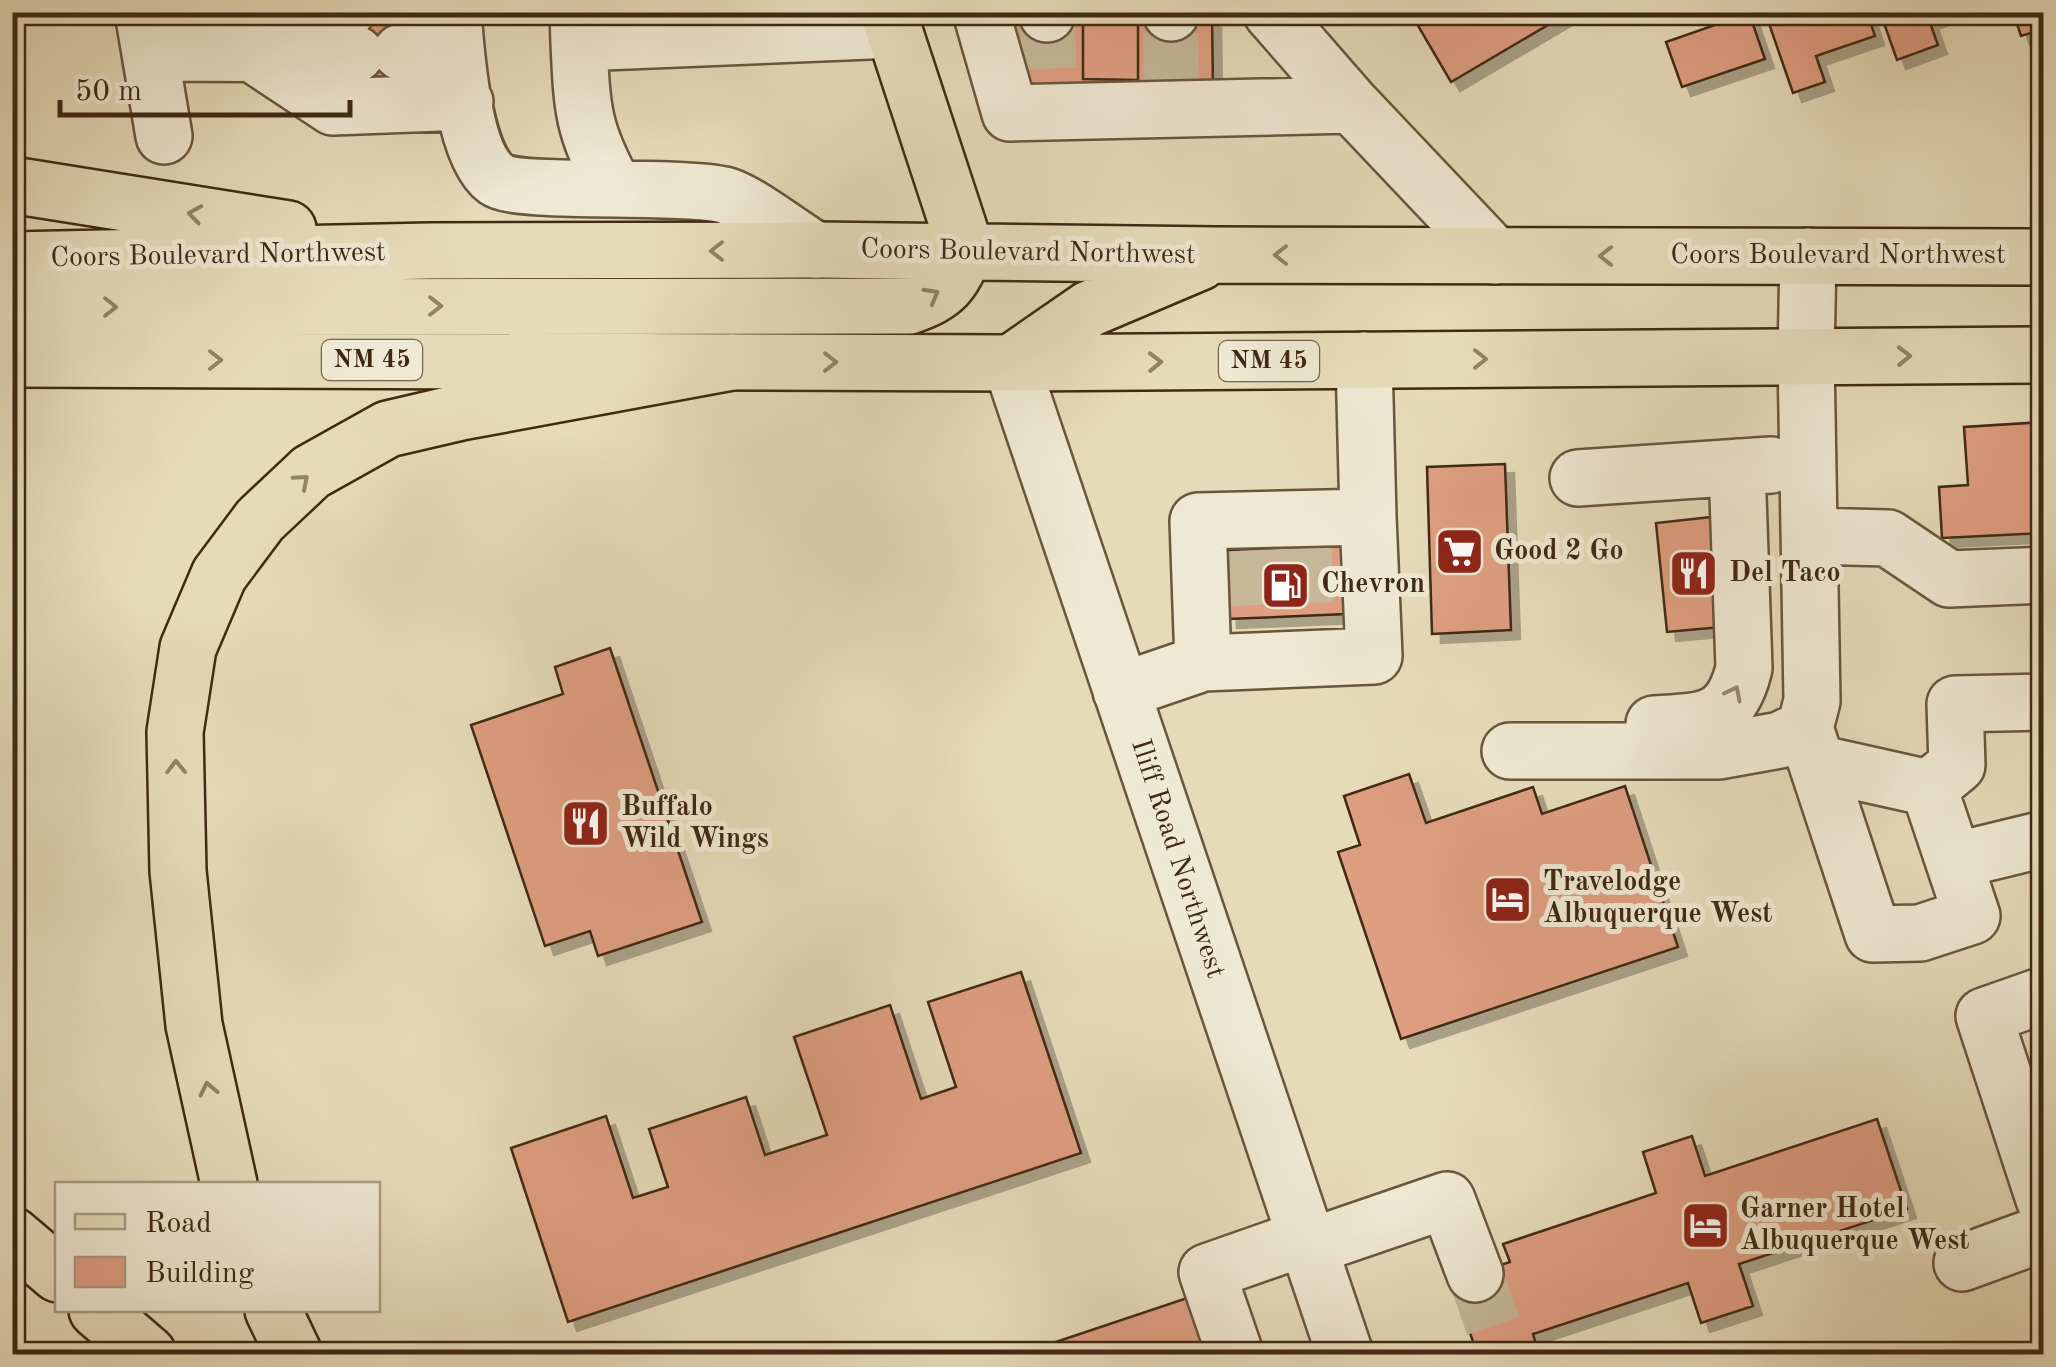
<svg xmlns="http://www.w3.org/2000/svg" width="2056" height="1367" viewBox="0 0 2056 1367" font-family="'Old Standard TT',serif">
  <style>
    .building { fill: #df9e81; stroke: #3f2913; stroke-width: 2.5; filter: url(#shadow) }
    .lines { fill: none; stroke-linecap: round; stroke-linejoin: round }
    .minor-tunnel { stroke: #c5b798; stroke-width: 55; stroke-dasharray: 55 28; stroke-linecap: butt }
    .minor-casing { stroke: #69563c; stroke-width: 60 }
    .major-casing { stroke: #3f2913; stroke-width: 60 }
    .highway-casing { stroke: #3f2913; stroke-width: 60 }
    .minor { stroke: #efe8d2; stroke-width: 55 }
    .major { stroke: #e6dbb9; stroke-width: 55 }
    .highway { stroke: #e6dbb9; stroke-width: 55 }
    .oneway { stroke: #928266 }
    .oneway2 { stroke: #978872 }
    .labels { text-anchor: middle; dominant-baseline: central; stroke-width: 10; stroke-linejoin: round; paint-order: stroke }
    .shield { fill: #efe8d2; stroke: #74624c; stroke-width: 2.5 }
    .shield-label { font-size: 25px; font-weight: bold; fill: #3f2913 }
    .street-label { font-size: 28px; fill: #3f2913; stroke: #efe8d2 }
    .poi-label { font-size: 28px; font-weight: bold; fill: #3f2913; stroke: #efe8d2; text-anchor: start }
  </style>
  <defs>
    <filter id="shadow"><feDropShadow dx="9" dy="9" stdDeviation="0" flood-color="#0004"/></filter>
  </defs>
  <rect width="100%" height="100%" fill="#e6dbb9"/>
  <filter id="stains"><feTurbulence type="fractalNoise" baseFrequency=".002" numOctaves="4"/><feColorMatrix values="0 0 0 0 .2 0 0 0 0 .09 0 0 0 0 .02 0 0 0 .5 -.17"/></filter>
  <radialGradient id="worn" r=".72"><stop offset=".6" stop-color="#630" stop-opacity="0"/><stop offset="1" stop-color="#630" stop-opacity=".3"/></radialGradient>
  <path class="building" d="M347,12h45l18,80 -47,-5z
    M1083,12h55v68l-55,-1z
    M1410,12h160l-119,70z
    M1765,12h102l8,24 -59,20 9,26 -32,11z
    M1880,12h71l-22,8 9,25 -41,15z
    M2013,12h31v17l-23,7z
    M1749,13l16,46 -83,28 -16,-45z
    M1008,14h204l1,75h-205z
    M2044,422v111l-102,5 -3,-51 29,-2 -4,-58z
    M1505,464l6,166 -79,4 -5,-167z
    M1721,516l11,110 -65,6 -11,-109z
    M1343,546l3,68 -118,5 -3,-68z
    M610,648l92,274 -104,34 -8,-25 -45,15 -74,-221 92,-31 -8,-27z
    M1409,774l17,49 107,-36 9,27 83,-28 53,161 -277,92 -63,-187 22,-7 -16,-49z
    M1021,972l60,181 -513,169 -57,-174 95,-32 27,82 35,-11 -19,-58 97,-32 19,58 62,-20 -33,-98 96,-32 31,94 35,-12 -28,-85z
    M1877,1119l30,90 -168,55 14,42 -52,17 -13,-40 -155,51 5,17 -9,3h-52l-24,-73 57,-19 -7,-18 153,-51 -13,-41 49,-16 13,40z
    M1193,1296l19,58h-181l-2,-3z"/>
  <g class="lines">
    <path class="minor-tunnel" d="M1047,14l3,74
      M1171,88v-75
      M1304,548l2,67
      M1256,550l3,67
      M1475,1274l28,80"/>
    <defs>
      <path id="minor" d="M143,12l21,124
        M453,12c3,40 10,143 43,167 22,16 183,5 228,16 22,5 69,42 91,55
        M578,12l1,31 315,-13
        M981,12l29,101 342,-8
        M1047,12v2
        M1271,12l81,93 143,151
        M1171,13v-1
        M579,43c3,64 3,86 35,144
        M272,48l74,-36
        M401,52l55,1
        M151,53l205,1
        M256,56l77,51 132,-5
        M1011,363l334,991
        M1578,478l193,-13
        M1811,536l77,2 61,41 95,-4
        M1203,663l171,-7 -6,-139
        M1121,691l82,-28 -5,-142 170,-4 -4,-157
        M1654,724c50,-3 77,-1 90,-56l-7,-201
        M1805,728l68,206 47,-1 52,-17 -43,-128 -112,-25
        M1510,751h209l61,-11 25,-12 7,-27 -6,-344 2,-101
        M1929,788l28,-23 -2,-61 89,-2
        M1954,861l90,-22
        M2044,995l-60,21 60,183
        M1307,1248l140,-48 28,74
        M1962,1263l82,-30
        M1233,1348l-26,-76 97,-34"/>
      <path id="major" d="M888,12l78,238
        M12,185l276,44
        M12,260l417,-9 386,-1 402,5 827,2
        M12,307l897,-1c37,-13 42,-22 57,-56
        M12,359l999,4 1033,-8
        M1011,363l78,-54 111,-47"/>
      <path id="highway" d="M229,1184l-35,-159 -16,-154 -3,-139 13,-84 31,-73 41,-55 51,-48 77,-43 73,-17 271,-50
        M12,1235l46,39
        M97,1310l51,44
        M273,1310l21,44"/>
    </defs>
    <use href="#minor" class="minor-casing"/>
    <use href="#major" class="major-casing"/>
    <use href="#highway" class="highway-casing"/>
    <use href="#minor" class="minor"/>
    <use href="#major" class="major"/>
    <use href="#highway" class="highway"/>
  </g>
  <defs><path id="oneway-chevron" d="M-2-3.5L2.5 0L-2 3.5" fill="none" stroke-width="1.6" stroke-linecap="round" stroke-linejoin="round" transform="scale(2.5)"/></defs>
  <g class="oneway">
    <use href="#oneway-chevron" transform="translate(195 214) rotate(-171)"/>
    <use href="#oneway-chevron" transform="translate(717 251) rotate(180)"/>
    <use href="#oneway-chevron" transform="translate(1281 255) rotate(-180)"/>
    <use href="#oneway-chevron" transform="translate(1606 256) rotate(-180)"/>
    <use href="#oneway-chevron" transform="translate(932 295) rotate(-29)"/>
    <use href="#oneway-chevron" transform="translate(435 306)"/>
    <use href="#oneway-chevron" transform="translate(110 307)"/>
    <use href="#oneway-chevron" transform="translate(1904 356) rotate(-1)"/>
    <use href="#oneway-chevron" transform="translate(1480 359)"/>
    <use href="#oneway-chevron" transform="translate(215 360)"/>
    <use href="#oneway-chevron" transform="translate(830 362)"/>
    <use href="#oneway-chevron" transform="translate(1155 362) rotate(-1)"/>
    <use href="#oneway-chevron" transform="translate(302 481) rotate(-41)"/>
    <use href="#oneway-chevron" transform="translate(176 767) rotate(-91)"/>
    <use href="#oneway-chevron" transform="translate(208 1089) rotate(-102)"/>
  </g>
  <use class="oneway2" href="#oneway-chevron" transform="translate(1734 693) rotate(-63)"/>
  <defs>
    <symbol id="supermarket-square" viewBox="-11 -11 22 22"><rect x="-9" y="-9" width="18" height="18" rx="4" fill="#8f2418" stroke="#efe8d2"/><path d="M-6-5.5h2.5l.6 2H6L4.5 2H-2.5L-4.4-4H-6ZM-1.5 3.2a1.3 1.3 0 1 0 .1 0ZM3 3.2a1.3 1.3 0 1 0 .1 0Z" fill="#fff"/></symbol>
    <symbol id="restaurant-square" viewBox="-11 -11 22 22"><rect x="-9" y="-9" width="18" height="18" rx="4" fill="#8f2418" stroke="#efe8d2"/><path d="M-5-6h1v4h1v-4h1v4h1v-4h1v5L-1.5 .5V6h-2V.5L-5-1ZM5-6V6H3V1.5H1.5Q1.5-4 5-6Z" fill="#fff"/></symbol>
    <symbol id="fuel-square" viewBox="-11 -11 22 22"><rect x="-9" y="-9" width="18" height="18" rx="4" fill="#8f2418" stroke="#efe8d2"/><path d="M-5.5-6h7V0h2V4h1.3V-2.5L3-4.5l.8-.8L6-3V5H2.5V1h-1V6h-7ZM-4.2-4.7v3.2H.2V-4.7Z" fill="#fff"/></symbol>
    <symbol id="hotel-square" viewBox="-11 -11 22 22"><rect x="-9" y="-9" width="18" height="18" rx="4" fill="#8f2418" stroke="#efe8d2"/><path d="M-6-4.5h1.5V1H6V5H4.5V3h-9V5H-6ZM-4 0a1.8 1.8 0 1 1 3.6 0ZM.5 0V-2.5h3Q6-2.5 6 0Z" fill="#fff"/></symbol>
  </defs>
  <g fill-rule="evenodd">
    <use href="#supermarket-square" x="1432" y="524" width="55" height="55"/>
    <use href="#restaurant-square" x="1666" y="546" width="55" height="55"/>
    <use href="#fuel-square" x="1258" y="558" width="55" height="55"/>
    <use href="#restaurant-square" x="558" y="796" width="55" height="55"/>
    <use href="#hotel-square" x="1480" y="872" width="55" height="55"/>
    <use href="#hotel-square" x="1678" y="1198" width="55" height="55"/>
  </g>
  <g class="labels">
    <g class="shield">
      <rect x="322" y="340" width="100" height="40" rx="8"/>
      <rect x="1219" y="341" width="100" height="40" rx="8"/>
    </g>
    <g class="shield-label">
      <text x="372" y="360">NM 45</text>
      <text x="1269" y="361">NM 45</text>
    </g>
    <g class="street-label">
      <text transform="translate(1028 253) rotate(1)">Coors Boulevard Northwest</text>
      <text transform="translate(218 256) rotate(-1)">Coors Boulevard Northwest</text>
      <text x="1838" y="256">Coors Boulevard Northwest</text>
      <text transform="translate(1177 859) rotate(72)">Iliff Road Northwest</text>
    </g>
    <g class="poi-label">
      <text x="1494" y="552">Good 2 Go</text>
      <text x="1729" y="574">Del Taco</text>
      <text x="1321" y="585">Chevron</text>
      <text x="621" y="808">Buffalo<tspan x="621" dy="32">Wild Wings</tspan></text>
      <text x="1543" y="883">Travelodge<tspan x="1543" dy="32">Albuquerque West</tspan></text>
      <text x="1740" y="1210">Garner Hotel<tspan x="1740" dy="32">Albuquerque West</tspan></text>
    </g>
  </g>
  <rect width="2056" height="1367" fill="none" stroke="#e6dbb9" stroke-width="50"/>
  <rect x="15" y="15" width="2026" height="1337" fill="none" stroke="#3f2913" stroke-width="5"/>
  <rect x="25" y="25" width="2006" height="1317" fill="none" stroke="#3f2913" stroke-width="2.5"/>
  <rect x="55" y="1182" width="325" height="130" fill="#efe8d2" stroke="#a99c86" stroke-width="2.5"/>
  <rect x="75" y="1214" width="50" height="15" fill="#e6dbb9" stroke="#a99c86" stroke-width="2.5"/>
  <text x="145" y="1232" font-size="30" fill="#3f2913">Road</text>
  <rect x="75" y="1257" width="50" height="30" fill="#df9e81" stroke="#a99c86" stroke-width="2.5"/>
  <text x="145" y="1282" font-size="30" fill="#3f2913">Building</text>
  <path d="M60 100v15h290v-15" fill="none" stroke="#3f2913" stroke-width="5"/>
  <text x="75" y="100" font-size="30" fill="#3f2913" stroke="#efe8d2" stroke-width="8" paint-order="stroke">50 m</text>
  <rect width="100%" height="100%" filter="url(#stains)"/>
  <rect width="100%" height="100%" fill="url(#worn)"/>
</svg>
